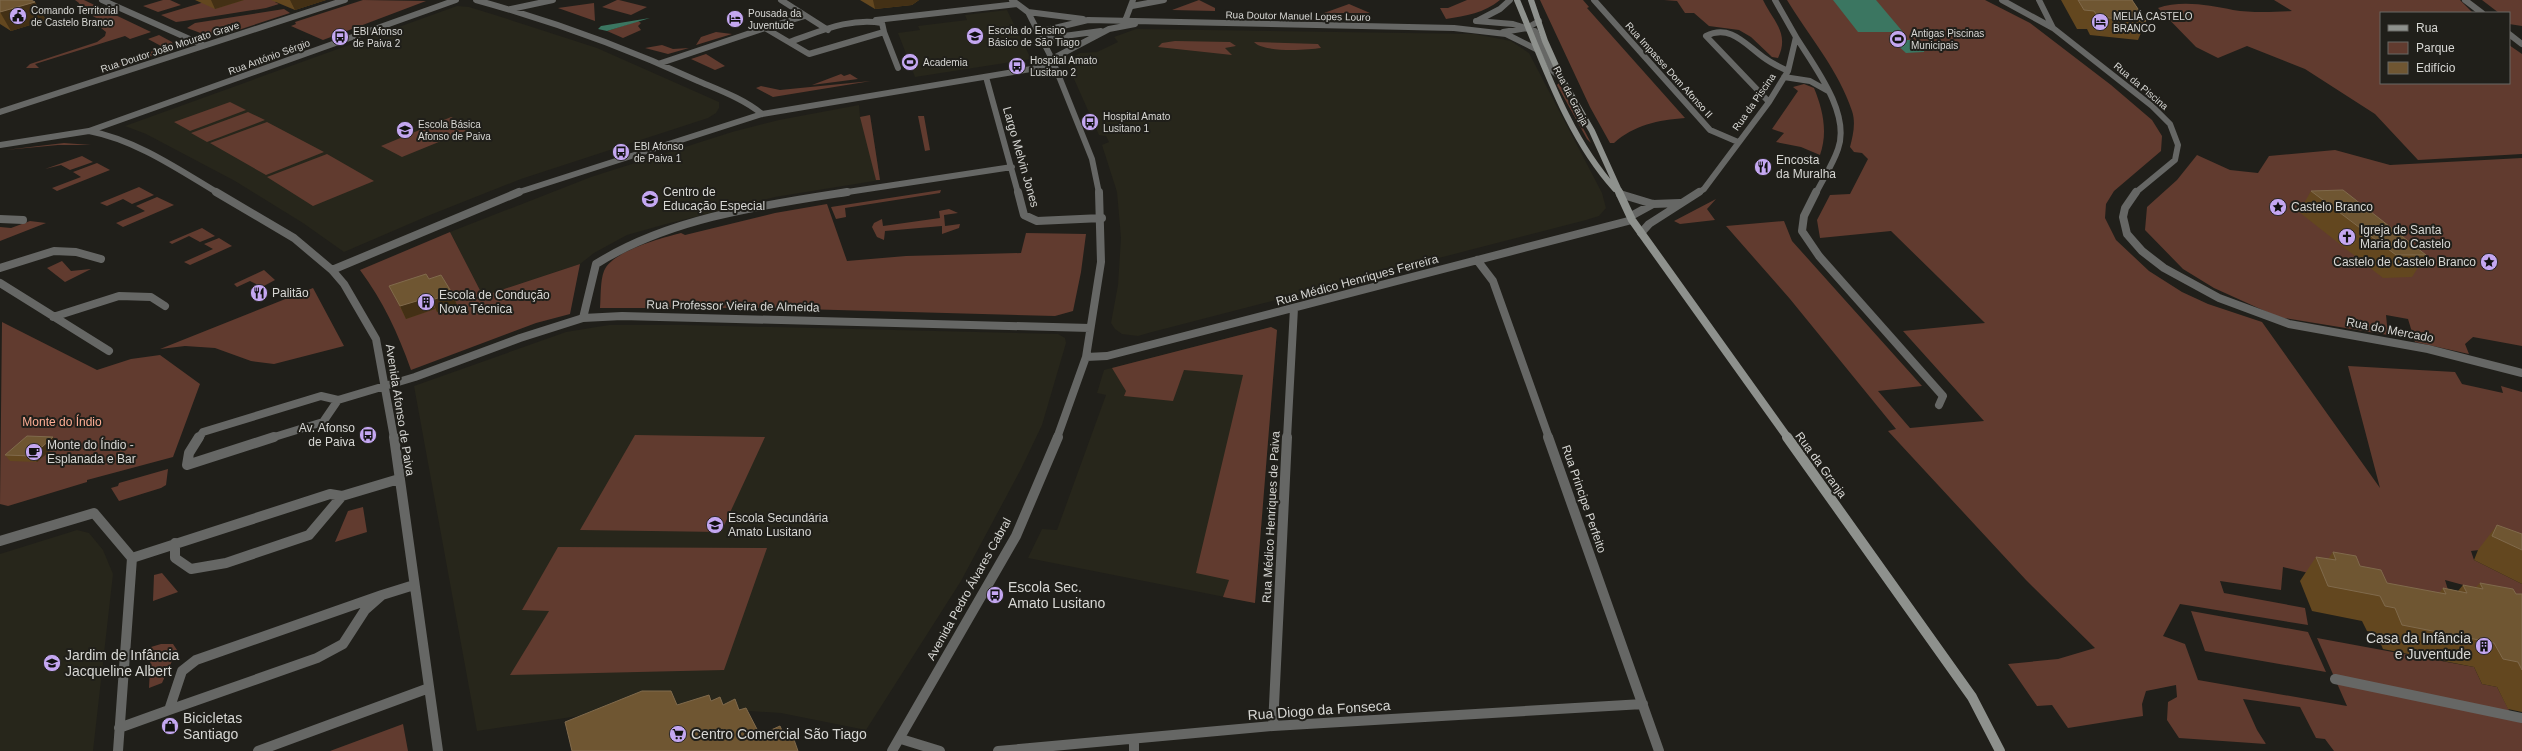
<svg xmlns="http://www.w3.org/2000/svg" width="2522" height="751" viewBox="0 0 2522 751" font-family="Arial,sans-serif">
  <style>
    .built { fill: #27261b }
    .green { fill: #613b2f }
    .water { fill: #3b7661 }
    .lines { fill: none; stroke-linecap: round; stroke-linejoin: round }
    .street-far2 { stroke: #666765; stroke-width: 6 }
    .street-far1 { stroke: #666765; stroke-width: 8 }
    .street { stroke: #666765; stroke-width: 10 }
    .secondary-far2 { stroke: #8e918d; stroke-width: 6 }
    .secondary-far1 { stroke: #8e918d; stroke-width: 8 }
    .secondary { stroke: #8e918d; stroke-width: 10 }
    .wall { fill: #63471f }
    .shaded-wall { fill: #433015 }
    .building { fill: #6f5632; stroke: #806a4c }
    .labels { text-anchor: middle; dominant-baseline: central; stroke-width: 4; stroke-linejoin: round; paint-order: stroke }
    .far-poi-label { font-size: 10px; fill: #d7d7d4; stroke: #201f1a; text-anchor: start }
    .far-street-label { font-size: 10px; fill: #d7d7d4; stroke: #201f1a }
    .street-label { font-size: 12px; fill: #d7d7d4; stroke: #201f1a }
    .poi-label { font-size: 12px; fill: #d7d7d4; stroke: #201f1a; text-anchor: start }
    .park-label { font-size: 12px; fill: #fdad94; stroke: #201f1a }
    .near-poi-label { font-size: 14px; fill: #d7d7d4; stroke: #201f1a; text-anchor: start }
    .near-street-label { font-size: 14px; fill: #d7d7d4; stroke: #201f1a }
  </style>
  <rect width="100%" height="100%" fill="#201f1a"/>
  <path class="built" d="M457,6l12,1 26,8 102,33 122,54v6l-3,5 -8,5 -187,61 -91,36 -86,37 -41,-29 -68,-42 -89,-47 -21,-8z
    M1007,10l24,49 -116,18 -17,-44 22,-3 -2,-4 49,-6 -2,-5z
    M1136,29l338,5 37,7 18,12 73,140 4,15 -7,8 -13,4 -434,112 -14,4 -16,-2 -7,-5 -4,-6 7,-38 3,-47 -4,-46 -15,-47 7,-3 -3,-6 -7,-1 -33,-74 14,-8 17,-1 21,-10 -4,-5z
    M859,105l1,12 10,-2 10,65 -105,17 -109,27 -39,11 -33,18 -14,11 -97,32 -33,-64 141,-55 141,-45 47,-12z
    M609,325h76l373,9 7,4 1,5 -24,82 -21,44 -60,112 -95,149 -85,-17 -111,-7 -51,4 -142,21 -63,-345 152,-54z
    M1271,327l6,3 -22,273 -227,-45 14,-29 15,1 49,-135 -9,-2 7,-23z
    M77,530l12,3 14,17 10,24 -20,177h-93v-197z"/>
  <path class="green" d="M75,0h9l67,32 -21,7 -5,-3 -90,28 4,4h-13l4,-4 67,-22 8,-6 1,-4 -5,-4 7,-4 -27,-14 -2,-7z
    M163,0h7l11,5 -23,7 -15,-6z
    M238,0h42l-5,2 4,2 -13,4 -82,13 -8,1 -15,-7 40,-12z
    M363,0l63,1 -103,39 -32,-14 5,-2 -1,-2z
    M617,0h2l28,7 -16,8 -29,-8z
    M1199,0l16,8v3l-43,-1z
    M1467,0h33c-16,13 -34,16 -54,19l-6,-11h8z
    M1540,0h43l6,7 -2,1 98,110c-27,2 -51,7 -71,25h-4l-20,-36z
    M1664,0h99c10,21 27,33 15,58l-6,-1 -21,-20 -12,-7 -30,-4 -15,-13h-9l-8,-12z
    M1787,0h198l45,23 81,62 41,35 10,16 -1,15 -47,40 -8,13 -1,14 11,22 33,31 33,21 26,12 54,18 118,166 -32,-122 107,6 7,12 41,9 -2,-7 21,6v173l-43,-15 -8,1 3,9 48,24v17l-77,-21 8,26 -170,-39 -2,23 -61,-9 4,12 81,15 3,17 -128,-21 -17,32 22,8 13,36 149,26 -30,-68 157,29 8,17 15,3 14,27 11,5v32h-188l-9,-12 -9,-1 -16,-31 -57,-8 14,31 9,14 -87,-6 -12,-18 1,-18 9,-5 -1,-12 -30,6 -4,13 1,12 -75,12 -16,-23 -15,1 -29,-42 50,-5 37,-11 -69,-68 -138,-149 8,-2 -106,-130 -64,-73 58,-5 8,20 130,145 -44,5 32,37 74,-7 -81,-90 82,-8 -94,-92 -71,7 -3,-18 13,-25 20,-1 18,-35 -6,-6 -8,-1 -4,-5c3,-12 6,-24 2,-36 -13,-40 -43,-75 -65,-111z
    M2274,0h186l13,13h-92v70h128v-38l13,9v100l-104,6 -43,-46 -70,-45 -58,-23 -29,12 -22,-11 -38,-39c22,-8 52,-3 75,2 18,3 41,2 59,1z
    M2482,0h40v26l-13,-2v-11h-10z
    M594,3l1,18 -37,-13z
    M1349,4l21,9h-46z
    M284,9l6,4 -61,20 -23,2 -19,-7 8,-5z
    M638,21l3,2 -3,3 3,4 -18,8 -16,-7z
    M716,32l16,2 -36,11 5,-8z
    M159,35l13,7 1,3 -4,5 -63,22 -5,-3 58,-20 2,-3 -13,-7z
    M1175,41l55,1 6,4 -11,2 7,7 -74,-8 4,-4z
    M1254,42l64,2 3,4c-14,2 -57,5 -67,-6z
    M662,45l11,4 16,-1 -21,6 -23,-6z
    M706,54l19,12 -10,4 -24,-11z
    M841,74l3,2 6,-2 8,5 -46,6z
    M871,81l-98,16 -17,-9 5,-2 19,4z
    M1559,83l32,60 -4,-4 -30,-54z
    M1804,84l10,4c9,22 14,44 6,67l-19,-8 -25,-5 8,-9 -12,-4 26,-38 -5,-4z
    M230,102l16,8 -56,21 -16,-9z
    M248,112l17,8 -58,22 -16,-9z
    M870,115l10,65h-4l-16,-63z
    M918,116h6l6,34 -5,1z
    M451,117l22,11 -71,29 -21,-11z
    M267,122l57,30 -58,23 -56,-32z
    M64,143l27,2h-33l-53,5z
    M2335,150l55,15 132,-7v188l-49,-9 -8,7 4,10 -54,-12 -7,-23 -22,-4 2,20 -110,-18 -64,-29 -31,-19 -38,-39 2,-23 30,-27 20,-25 33,15 28,3 11,-17z
    M327,154l47,27 -61,25 -46,-29z
    M82,156l11,6 -23,8 -9,-5 -16,4z
    M97,163l13,7 -53,21 -5,-3 29,-11 -8,-5z
    M139,187l15,8 -22,9 -9,-5 -16,7 -7,-3z
    M941,190l-1,3 -95,15 1,9 -10,2 -5,-12z
    M157,197l17,8 -51,22 -7,-4 29,-12 -9,-5z
    M1716,199l-9,10 8,11 -35,4 -6,-3z
    M827,204l20,57 59,-5 115,-3 5,-20 60,1 -5,38 -8,39 -18,5 -290,-8h-165c1,-11 0,-27 4,-37 8,-20 58,-33 77,-38l4,2 90,-22z
    M949,209l9,4 -14,2 1,11 15,-2 -1,4 -17,6v-8l-57,5 -1,9 -7,-3 -5,-10 2,-4 8,-4 1,7 57,-8 -1,-7z
    M30,221l16,2 -46,18v-14l11,1z
    M202,228l13,8 -15,6 -11,-6 -17,8 -3,-2z
    M450,232l33,64 97,-32 -10,50 -34,9 -125,47c-13,-37 -28,-69 -51,-100z
    M219,238l13,8 -42,19 -6,-3 29,-13 -9,-5z
    M62,261l9,10 20,-2 -26,13 -18,-14z
    M264,270l11,10 -13,7 -12,-6 -13,6 -3,-3z
    M313,288l31,58 -70,18 -23,-3 -36,-13 -30,-2 -25,3z
    M2,322l95,48 34,-11 29,-4 40,29 -27,73 -86,23v2l-79,24 -8,-2z
    M1271,327l6,3 -22,273 -32,-6 6,-17 -33,-7 47,-198 -59,-5 -11,31 -49,-5 2,-5 -14,-23z
    M635,435l130,2 -44,95 -141,-2z
    M168,469l-2,16 -5,3 -42,13 -8,-13 7,-2 1,-3z
    M363,507l4,25 -32,10 13,-31z
    M558,547l209,1 -43,122 -214,5 39,-64 -27,-1z
    M162,573l16,19 -25,9 1,-26z
    M2191,611l117,21 18,40 -121,-21z
    M161,644h12l4,6 -15,33 -13,5 2,-41z
    M403,724l5,27h-78z"/>
  <path class="water" d="M1833,0h43l27,32h-45z
    M650,18l-43,13 -9,-2 3,-3z
    M1899,40h14l12,7 -1,5 -18,1 -10,-9z"/>
  <g class="lines">
    <path class="street-far2" d="M102,0l101,45
      M476,0c76,21 150,48 222,81 21,9 46,18 64,33
      M781,0l47,30
      M1012,0l16,12 24,47 40,100 7,34
      M1594,0l116,130 28,12
      M2002,0l51,28 99,78 18,18 8,21 -3,15 -40,33
      M2039,0l14,28
      M2465,0l17,13
      M1132,6l32,-6
      M511,9l42,-9
      M1028,12l55,7
      M876,20l141,-16
      M1125,21l8,-21
      M1476,21l37,3 22,7 17,39 10,9
      M1477,21l23,-12 10,-9
      M765,28l40,-12
      M884,32l14,36
      M1038,32l50,-12 366,8 52,6 30,15
      M1503,32l24,-4 12,-7
      M2509,34l13,10
      M1796,37c18,29 55,76 42,112 -5,15 -15,30 -22,44
      M1042,39l59,-8
      M1052,59l57,-30 26,-5
      M661,63l104,-35 44,26 75,-22 -2,-9c-32,-6 -63,9 -93,19
      M986,77l32,116
      M1784,77l26,4 18,10
      M1769,102l-63,-66c24,-12 39,8 57,21 8,6 16,10 25,14
      M0,112l345,-112
      M89,131c47,9 89,38 129,62
      M0,145l89,-14 367,-131
      M516,193l246,-79 293,-49
      M841,193l171,-26
      M1698,193l6,-4 65,-87 19,-31 8,-34 -21,-37"/>
    <path class="street-far1" d="M216,192l78,46 38,32 12,14 32,55 18,99
      M1018,192l6,23 13,6 65,-3
      M1816,192l-12,24 -2,15 17,25 124,140 -4,9
      M2136,192l-11,16 -2,9 4,17 15,17 22,17 55,30 70,26 139,25 94,24
      M1620,194l33,10 27,-1
      M1631,216l22,-12
      M0,219l23,1
      M1641,233l8,-9 50,-32
      M1477,260l16,21 56,157
      M0,268l54,-17 22,1 25,7
      M332,270l187,-78
      M0,283l109,68
      M53,317l66,-21 32,1 14,9
      M583,318l13,-54c73,-46 167,-59 251,-72
      M1086,357l21,-1 525,-136
      M338,400l77,-23 105,-39 63,-20 39,-2 468,12
      M199,438l4,-6 118,-36 17,4
      M271,438l52,-16 15,-22
      M1057,438l29,-81 15,-95 -2,-70
      M1287,438l7,-130"/>
    <path class="street" d="M199,437l-10,16 -2,12 87,-28
      M394,437l44,314
      M1548,437l111,314
      M0,541l94,-28 38,45 -14,193
      M175,543v15l16,11 35,-6 83,-28 33,-39
      M132,558l198,-64 12,2 57,-17
      M2335,679l187,39
      M169,710l148,-52 26,-14 22,-34 17,-15 32,-10
      M1273,726l14,-289
      M119,728l50,-18 13,-39 14,-11 186,-65
      M901,739l39,12
      M1134,740v11
      M258,751l171,-63
      M892,751l124,-215 42,-99
      M998,751l275,-25 370,-22"/>
    <path class="secondary-far2" d="M1517,0c27,64 51,137 98,189
      M1531,0l14,41 17,38 30,52 28,62"/>
    <path class="secondary-far1" d="M1619,192l13,28 156,218"/>
    <path class="secondary" d="M1787,437l185,260 28,54"/>
  </g>
  <path class="wall" d="M0,0l35,2 11,18 -35,11 -11,-7z
    M195,0h49l-29,9z
    M271,0h55l-31,10z
    M860,0h59l-7,5 -37,4z
    M2061,0h71l14,21 -8,19 -48,-5 -3,-6h-10z
    M2311,191l115,64 -14,22 -29,1 -84,-66z
    M429,279l23,14 5,12 -20,7 -2,-3 -29,10 -17,-33z
    M58,444l-21,18 -27,-1 -5,-6z
    M2497,525l25,9v50l-48,-24 4,-10z
    M2333,552l27,14 27,17 52,10 4,-5 15,3 5,-6 13,2 4,-4 36,11h6v118l-14,-3 -11,-22 -15,-3 -8,-17 -91,-18 -7,-16 -9,-2 -5,-10 -50,-10 -12,-30 16,-24 12,2z"/>
  <path class="shaded-wall" d="M211,0h33l-29,9z
    M290,0h36l-31,10z
    M873,0h46l-7,5 -37,4z
    M35,2l11,18 -35,11 -11,-19z
    M452,293l5,12 -20,7 -5,-12z
    M430,297l5,12 -29,10 -6,-13z
    M53,437l5,7 -21,18 -5,-6z"/>
  <path class="building" d="M0,0h31l4,2 -35,10z
    M2078,0h54l14,21 -48,-4 -4,-6 -10,-1z
    M2343,190l83,65h-30l-85,-64z
    M426,274l3,5 12,-4 11,18 -20,7 -2,-3 -30,9 -11,-20z
    M27,436l26,1 -21,19 -27,-1z
    M2497,525l25,9v16l-30,-14z
    M2333,552l23,4 4,10 21,4 6,13 59,11 -3,-6 24,5 -4,-8 20,4 -3,-6 33,6 3,5h6v76l-4,-8 -15,-3 -9,-16 -92,-18 -7,-17 -10,-2 -5,-10 -52,-10 -12,-29 20,3z
    M642,691h29l6,14 32,-10 2,6 9,-4 3,8 12,-6 4,11 7,-2 14,27 20,-9 4,9 7,-4 7,20h-226l-7,-29z"/>
  <defs>
    <symbol id="civic-disc" viewBox="-11 -11 22 22"><circle r="9.5" fill="#c4a7f1" stroke="#201f1a"/><path d="M-.6-6.5H3V-4.5H.6V-3L4-1V1h2V6H-6V1h2V-1L-.6-3ZM-1.2 2.5V6h2.4V2.5Z" fill="#111"/></symbol>
    <symbol id="hotel-disc" viewBox="-11 -11 22 22"><circle r="9.5" fill="#c4a7f1" stroke="#201f1a"/><path d="M-6-4.5h1.5V1H6V5H4.5V3h-9V5H-6ZM-4 0a1.8 1.8 0 1 1 3.6 0ZM.5 0V-2.5h3Q6-2.5 6 0Z" fill="#111"/></symbol>
    <symbol id="school-disc" viewBox="-11 -11 22 22"><circle r="9.5" fill="#c4a7f1" stroke="#201f1a"/><path d="M0-5L7-2L0 1L-7-2ZM-4 1L0 2.5L4 1V4Q0 6-4 4Z" fill="#111"/></symbol>
    <symbol id="bus-disc" viewBox="-11 -11 22 22"><circle r="9.5" fill="#c4a7f1" stroke="#201f1a"/><path d="M-5-6H5V4H4V6H2V4H-2V6H-4V4H-5ZM-3.5-4V0h7V-4ZM-3.5 1.2v1.5H-2V1.2ZM2 1.2v1.5H3.5V1.2Z" fill="#111"/></symbol>
    <symbol id="stadium-disc" viewBox="-11 -11 22 22"><circle r="9.5" fill="#c4a7f1" stroke="#201f1a"/><path d="M0-5a6.5 5 0 1 0 0 10a6.5 5 0 1 0 0-10ZM-3.5-1.8h7v3.6h-7Z" fill="#111"/></symbol>
    <symbol id="restaurant-disc" viewBox="-11 -11 22 22"><circle r="9.5" fill="#c4a7f1" stroke="#201f1a"/><path d="M-5-6h1v4h1v-4h1v4h1v-4h1v5L-1.5 .5V6h-2V.5L-5-1ZM5-6V6H3V1.5H1.5Q1.5-4 5-6Z" fill="#111"/></symbol>
    <symbol id="sight-disc" viewBox="-11 -11 22 22"><circle r="9.5" fill="#c4a7f1" stroke="#201f1a"/><path d="M0-6L1.8-2.2L6-1.7L2.9 1.2L3.7 5.4L0 3.3L-3.7 5.4L-2.9 1.2L-6-1.7L-1.8-2.2Z" fill="#111"/></symbol>
    <symbol id="church-disc" viewBox="-11 -11 22 22"><circle r="9.5" fill="#c4a7f1" stroke="#201f1a"/><path d="M-1.2-6h2.4v3.5h3.3v2.4h-3.3V6h-2.4V-.1h-3.3v-2.4h3.3Z" fill="#111"/></symbol>
    <symbol id="building-disc" viewBox="-11 -11 22 22"><circle r="9.5" fill="#c4a7f1" stroke="#201f1a"/><path d="M-4-6H4V6H1V3H-1V6H-4ZM-2.5-4.3h1.7v1.8h-1.7ZM.8-4.3h1.7v1.8H.8ZM-2.5-1h1.7V.8h-1.7ZM.8-1h1.7V.8H.8Z" fill="#111"/></symbol>
    <symbol id="cafe-disc" viewBox="-11 -11 22 22"><circle r="9.5" fill="#c4a7f1" stroke="#201f1a"/><path d="M-5.5-4.5H6V0H3Q3 3.5 0 3.5H-2.5Q-5.5 3.5-5.5 0ZM3-3.2v2h1.7v-2ZM-6 4.5H4V6H-6Z" fill="#111"/></symbol>
    <symbol id="shop-disc" viewBox="-11 -11 22 22"><circle r="9.5" fill="#c4a7f1" stroke="#201f1a"/><path d="M-5-2.5h2.3a2.7 3.5 0 0 1 5.4 0H5L5.5 6h-11ZM-1.5-2.5h3a1.5 2.3 0 0 0-3 0Z" fill="#111"/></symbol>
    <symbol id="supermarket-disc" viewBox="-11 -11 22 22"><circle r="9.5" fill="#c4a7f1" stroke="#201f1a"/><path d="M-6-5.5h2.5l.6 2H6L4.5 2H-2.5L-4.4-4H-6ZM-1.5 3.2a1.3 1.3 0 1 0 .1 0ZM3 3.2a1.3 1.3 0 1 0 .1 0Z" fill="#111"/></symbol>
  </defs>
  <g fill-rule="evenodd">
    <use href="#civic-disc" x="8" y="6" width="20" height="20"/>
    <use href="#hotel-disc" x="725" y="9" width="20" height="20"/>
    <use href="#hotel-disc" x="2090" y="12" width="20" height="20"/>
    <use href="#school-disc" x="965" y="26" width="20" height="20"/>
    <use href="#bus-disc" x="330" y="27" width="20" height="20"/>
    <use href="#stadium-disc" x="1888" y="29" width="20" height="20"/>
    <use href="#stadium-disc" x="900" y="52" width="20" height="20"/>
    <use href="#bus-disc" x="1007" y="56" width="20" height="20"/>
    <use href="#bus-disc" x="1080" y="112" width="20" height="20"/>
    <use href="#school-disc" x="395" y="120" width="20" height="20"/>
    <use href="#bus-disc" x="611" y="142" width="20" height="20"/>
    <use href="#restaurant-disc" x="1753" y="157" width="20" height="20"/>
    <use href="#school-disc" x="640" y="189" width="20" height="20"/>
    <use href="#sight-disc" x="2268" y="197" width="20" height="20"/>
    <use href="#church-disc" x="2337" y="227" width="20" height="20"/>
    <use href="#sight-disc" x="2479" y="252" width="20" height="20"/>
    <use href="#restaurant-disc" x="249" y="283" width="20" height="20"/>
    <use href="#building-disc" x="416" y="292" width="20" height="20"/>
    <use href="#bus-disc" x="358" y="425" width="20" height="20"/>
    <use href="#cafe-disc" x="24" y="442" width="20" height="20"/>
    <use href="#school-disc" x="705" y="515" width="20" height="20"/>
    <use href="#bus-disc" x="985" y="585" width="20" height="20"/>
    <use href="#building-disc" x="2474" y="636" width="20" height="20"/>
    <use href="#school-disc" x="42" y="653" width="20" height="20"/>
    <use href="#shop-disc" x="160" y="716" width="20" height="20"/>
    <use href="#supermarket-disc" x="668" y="724" width="20" height="20"/>
  </g>
  <g class="labels">
    <g class="far-poi-label">
      <text x="31" y="10">Comando Territorial<tspan x="31" dy="12">de Castelo Branco</tspan></text>
      <text x="748" y="13">Pousada da<tspan x="748" dy="12">Juventude</tspan></text>
      <text x="2113" y="16">MELIÁ CASTELO<tspan x="2113" dy="12">BRANCO</tspan></text>
      <text x="988" y="30">Escola do Ensino<tspan x="988" dy="12">Básico de São Tiago</tspan></text>
      <text x="353" y="31">EBI Afonso<tspan x="353" dy="12">de Paiva 2</tspan></text>
      <text x="1911" y="33">Antigas Piscinas<tspan x="1911" dy="12">Municipais</tspan></text>
      <text x="1030" y="60">Hospital Amato<tspan x="1030" dy="12">Lusitano 2</tspan></text>
      <text x="923" y="62">Academia</text>
      <text x="1103" y="116">Hospital Amato<tspan x="1103" dy="12">Lusitano 1</tspan></text>
      <text x="418" y="124">Escola Básica<tspan x="418" dy="12">Afonso de Paiva</tspan></text>
      <text x="634" y="146">EBI Afonso<tspan x="634" dy="12">de Paiva 1</tspan></text>
    </g>
    <g class="far-street-label">
      <text transform="translate(1298 16) rotate(1)">Rua Doutor Manuel Lopes Louro</text>
      <text transform="translate(170 47) rotate(-18)">Rua Doutor João Mourato Grave</text>
      <text transform="translate(269 57) rotate(-20)">Rua António Sérgio</text>
      <text transform="translate(1669 70) rotate(48)">Rua Impasse Dom Afonso II</text>
      <text transform="translate(2141 86) rotate(40)">Rua da Piscina</text>
      <text transform="translate(1571 96) rotate(63)">Rua da Granja</text>
      <text transform="translate(1754 102) rotate(-55)">Rua da Piscina</text>
    </g>
    <g class="street-label">
      <text transform="translate(1021 157) rotate(74)">Largo Melvin Jones</text>
      <text transform="translate(1357 280) rotate(-15)">Rua Médico Henriques Ferreira</text>
      <text transform="translate(733 306) rotate(1)">Rua Professor Vieira de Almeida</text>
      <text transform="translate(2390 330) rotate(11)">Rua do Mercado</text>
      <text transform="translate(400 410) rotate(81)">Avenida Afonso de Paiva</text>
      <text transform="translate(1821 465) rotate(54)">Rua da Granja</text>
      <text transform="translate(1584 499) rotate(71)">Rua Principe Perfeito</text>
      <text transform="translate(1271 517) rotate(-87)">Rua Médico Henriques de Paiva</text>
      <text transform="translate(969 589) rotate(-61)">Avenida Pedro Álvares Cabral</text>
    </g>
    <g class="poi-label">
      <text x="1776" y="160">Encosta<tspan x="1776" dy="14">da Muralha</tspan></text>
      <text x="663" y="192">Centro de<tspan x="663" dy="14">Educação Especial</tspan></text>
      <text x="2291" y="207">Castelo Branco</text>
      <text x="2360" y="230">Igreja de Santa<tspan x="2360" dy="14">Maria do Castelo</tspan></text>
      <text x="2476" y="262" text-anchor="end">Castelo de Castelo Branco</text>
      <text x="272" y="293">Palitão</text>
      <text x="439" y="295">Escola de Condução<tspan x="439" dy="14">Nova Técnica</tspan></text>
      <text x="355" y="428" text-anchor="end">Av. Afonso<tspan x="355" dy="14">de Paiva</tspan></text>
      <text x="47" y="445">Monte do Índio -<tspan x="47" dy="14">Esplanada e Bar</tspan></text>
      <text x="728" y="518">Escola Secundária<tspan x="728" dy="14">Amato Lusitano</tspan></text>
    </g>
    <g class="park-label">
      <text x="62" y="422">Monte do Índio</text>
    </g>
    <g class="near-poi-label">
      <text x="1008" y="587">Escola Sec.<tspan x="1008" dy="16">Amato Lusitano</tspan></text>
      <text x="2471" y="638" text-anchor="end">Casa da Infância<tspan x="2471" dy="16">e Juventude</tspan></text>
      <text x="65" y="655">Jardim de Infância<tspan x="65" dy="16">Jacqueline Albert</tspan></text>
      <text x="183" y="718">Bicicletas<tspan x="183" dy="16">Santiago</tspan></text>
      <text x="691" y="734">Centro Comercial São Tiago</text>
    </g>
    <g class="near-street-label">
      <text transform="translate(1319 710) rotate(-4)">Rua Diogo da Fonseca</text>
    </g>
  </g>
  <rect x="2380" y="12" width="130" height="72" fill="#201f1a" stroke="#696964"/>
  <rect x="2388" y="25" width="20" height="6" fill="#8e918d" stroke="#696964"/>
  <text x="2416" y="32" font-size="12" fill="#d7d7d4">Rua</text>
  <rect x="2388" y="42" width="20" height="12" fill="#613b2f" stroke="#696964"/>
  <text x="2416" y="52" font-size="12" fill="#d7d7d4">Parque</text>
  <rect x="2388" y="62" width="20" height="12" fill="#6f5632" stroke="#696964"/>
  <text x="2416" y="72" font-size="12" fill="#d7d7d4">Edifício</text>
</svg>
